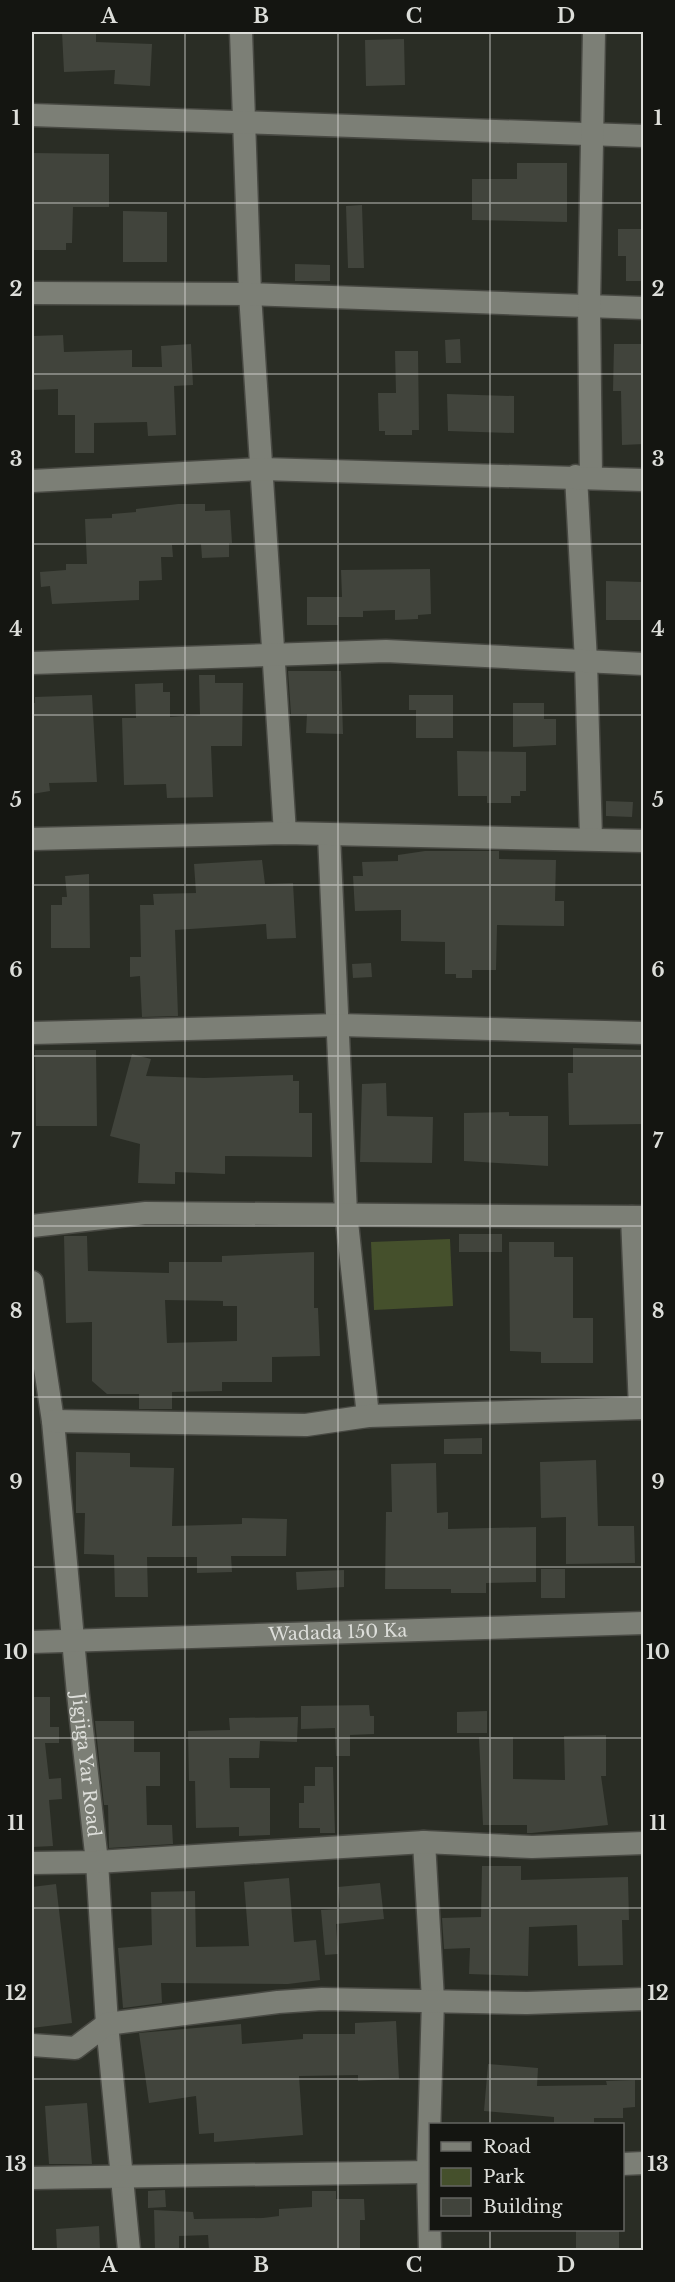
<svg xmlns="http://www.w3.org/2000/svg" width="675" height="2282" viewBox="0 0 675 2282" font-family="'Libre Baskerville',serif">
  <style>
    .green { fill: #45502c }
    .building { fill: #41443c; fill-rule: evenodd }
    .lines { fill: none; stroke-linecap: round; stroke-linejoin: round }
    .minor-casing { stroke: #484943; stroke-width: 25 }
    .minor { stroke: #7c7f76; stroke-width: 22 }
    .grid { fill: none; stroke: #dddeda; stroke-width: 1.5; stroke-opacity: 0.55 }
    .labels { text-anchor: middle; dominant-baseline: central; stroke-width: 5; stroke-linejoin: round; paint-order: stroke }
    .street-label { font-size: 18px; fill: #dddeda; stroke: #141511 }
    .neatline { fill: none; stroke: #dddeda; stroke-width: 2 }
    .grid-label { font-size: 20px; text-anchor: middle; font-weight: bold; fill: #dddeda }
  </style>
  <rect width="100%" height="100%" fill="#2a2d25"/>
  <path class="green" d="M450,1239l3,67 -79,4 -3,-68z"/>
  <path class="building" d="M62,32h34v10l56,2 -2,42 -36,-2 1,-14 -51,2z
    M404,39l1,46 -39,1 -1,-46z
    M32,153l77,1v53h-36l-1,36h-6v7h-34z
    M517,163h50v59l-95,-2v-41h45z
    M362,205l2,63h-16l-2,-62z
    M123,211l44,1v50h-44z
    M618,229h26v52h-18v-25h-8z
    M295,264l35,1v16h-35z
    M63,335l1,17 68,-2v17h30l-1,-21 30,-2 2,41 -19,1 2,49 -28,1 -1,-14 -53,1v30h-19v-38h-17v-26l-26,1v-54z
    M460,339l1,24h-15l-1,-23z
    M614,344h30v100l-22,1 -1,-54h-8z
    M395,351h23l1,79h-7v5h-27v-4h-6l-1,-38h18z
    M447,394l67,2v37l-66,-2z
    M178,504h27v7l25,-1 2,33h-3v14l-27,1 -1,-14 -29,1 1,12h-12l1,23 -23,1v19l-87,4 -2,-18 -9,1 -1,-15 26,-2v-6h21l-2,-45 27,-1v-4l24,-2v-3z
    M430,569l1,45 -13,1v4l-23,1v-10l-32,1v6h-25v8h-31v-28h35l-1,-27z
    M606,581l37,1 -1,38h-36z
    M288,671h53l2,63 -37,-1 1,-19h-16z
    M199,675h16v8h28l-1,63h-31l2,51 -46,1 -1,-14 -42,1 -2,-67h14l-1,-34 28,-1v9h7v25l30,-2z
    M92,695l5,87 -48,1 1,8 -18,3v-91h3v-6z
    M409,695h44v43h-37v-28h-7z
    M513,703h31v16h12v26l-43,2z
    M457,751l69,1v39h-6v5h-9v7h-24v-7h-29z
    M606,801l27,1 -1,15 -26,-1z
    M425,851h74v8l57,1 -1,41h9v25l-67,-1 -1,45h-24v8h-16v-4h-11v-32l-44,-1v-31l-46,1 -2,-35h10l-1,-14 36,-1v-6z
    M262,860l3,24 28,-1 3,55 -29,1 -1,-15 -91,6 3,86 -36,1 -2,-41 -10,1v-20h11l-1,-52h14l-1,-11 43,-1 -2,-29z
    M89,874l1,74h-39v-43h11v-8h5l-2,-21z
    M371,963l1,14 -19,1 -1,-14z
    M573,1048l71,2v74l-75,1 -1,-52h5z
    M35,1050h61l1,76h-61z
    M132,1054l19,5 -5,17 58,2 89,-3v6h6v32h13v44l-87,-1v18l-50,-2v12l-37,-1 2,-39 -30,-8z
    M386,1083l1,33 46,1 -1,46 -72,-1 2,-78z
    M509,1112v4h39v50l-84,-5v-48z
    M459,1234h43v18h-43z
    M64,1236h23l1,35 81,2v-11h53v-6l92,-4v56h4l2,48 -48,1v25h-50v9l-50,1v17h-33v-15h-32l-15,-13v-59l-26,1zM165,1300l58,1v5h14v35l-70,2z
    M509,1242h45v15h19v61h20v45h-52v-11l-31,-1z
    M482,1438v16h-38v-15z
    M76,1452l54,1v14l44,1 -2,58 70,-2v-6l45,1 -1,37h-55l1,16 -35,1v-16h-50l1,40h-33l-1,-42 -30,-1 1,-41h-9z
    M596,1460l2,66h36l1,37 -69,1v-47l-25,1 -1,-56z
    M436,1463l1,50 11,-1v17l88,-2v55l-50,1v10h-35v-4h-66l1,-77h6l-1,-48z
    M541,1569h24v29h-24z
    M344,1570v17l-47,3 -1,-18z
    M32,1697h18v30h9v16h-14l4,36 12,-1 1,21 -13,1 4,46 -21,1z
    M369,1705l1,11h4v18l-24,1v21h-14l-1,-28 -34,1v-23z
    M487,1711v22h-30v-21z
    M298,1717l-1,25 -37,-1 -1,17h-30l1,30h40v47l-31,1v-9l-43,1 -1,-47h-6l-1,-50 42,-1 -1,-12z
    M95,1721h39v31h26v34h-14l1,39h25l1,19 -64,4 -1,-43h-4z
    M606,1735v41h-5l7,49 -76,8h-5v-8h-44l-4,-88h34v42l52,1 -1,-44z
    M315,1767h18l2,66h-15v-5h-21v-25h5v-17h11z
    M482,1866h39v14l107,-3 1,43h-7l1,45 -45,1 -1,-41 -48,2 -1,49 -59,-2 1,-26 -26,1 -2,-31 39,-1z
    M289,1878l5,64 22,-2 4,40 -32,4 -127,-1 1,20 -39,5 -5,-60 34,-3 -1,-53 44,-1 1,56 53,-1 -5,-64z
    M380,1883l4,36 -48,5 2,30 -13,1 -4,-45 19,-1 -2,-22z
    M56,1884l16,139 -40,5v-141z
    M396,2021l3,58 -41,2v-6l-59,1 4,59 -89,7v-9l-15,1 -3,-38 -47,7 -10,-70 102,-9 1,20 61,-5v-5h52v-11z
    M488,2064l50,4 -1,18 70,-1 -1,-4 29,-1v27l-12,1v10h-29v6h-40v-7l-70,-6z
    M87,2103l5,61h-43l-4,-58z
    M165,2190l1,17 -18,1v-17z
    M312,2191h24v8h28l1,21h-5v30h-151l-1,-15 -29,1v14h-24l-1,-40 39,2 1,7 69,-1 16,-2v-7l33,-2z
    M99,2226l1,24h-43l-1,-21z
    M576,2229h43v21h-43z"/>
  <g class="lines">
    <defs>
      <g id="minor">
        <path d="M241,32l9,262 35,539"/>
        <path d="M32,115l612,21"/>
        <path d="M32,293l218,1 394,14"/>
        <path d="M576,476l10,185 5,177"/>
        <path d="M591,477l-2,-171 5,-274"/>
        <path d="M32,481l230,-12 382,11"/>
        <path d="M32,663l354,-12 258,13"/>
        <path d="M329,835l17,378 22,203"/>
        <path d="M32,839l253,-6 359,8"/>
        <path d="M32,1033l307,-8 305,8"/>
        <path d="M632,1217l8,191"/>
        <path d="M32,1226l114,-13 498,4"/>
        <path id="s1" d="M32,1282l21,139 25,273 19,168 10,162 22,226"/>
        <path d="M53,1421l253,4 62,-9 276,-8"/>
        <path id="s2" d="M32,1642l612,-19"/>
        <path d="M424,1842l9,158 -5,172 2,78"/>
        <path d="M32,1863l65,-1 327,-20 108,5 112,-4"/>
        <path d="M32,2045l43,3 32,-24 171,-22 44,-3 205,4 117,-4"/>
        <path d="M622,2164l22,-1"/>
        <path d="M32,2178l398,-6"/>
      </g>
    </defs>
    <use href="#minor" class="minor-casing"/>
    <use href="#minor" class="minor"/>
  </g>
  <path class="grid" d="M185,32v2218M338,32v2218M490,32v2092M32,203h612M32,374h612M32,544h612M32,715h612M32,885h612M32,1056h612M32,1226h612M32,1397h612M32,1567h612M32,1738h612M32,1908h612M32,2079h612M490,2230v20"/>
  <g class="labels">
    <g class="street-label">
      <text stroke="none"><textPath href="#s2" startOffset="306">Wadada 150 Ka</textPath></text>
      <text stroke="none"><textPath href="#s1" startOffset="486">Jigjiga Yar Road</textPath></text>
    </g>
  </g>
  <rect width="675" height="2282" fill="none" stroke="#141511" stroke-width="66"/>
  <rect x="429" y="2123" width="195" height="108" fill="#141511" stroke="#646561" stroke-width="1.5"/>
  <rect x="441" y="2142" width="30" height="9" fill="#7c7f76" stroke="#646561" stroke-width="1.5"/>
  <text x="483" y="2153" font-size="18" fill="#dddeda">Road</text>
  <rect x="441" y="2168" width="30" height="18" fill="#45502c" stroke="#646561" stroke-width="1.5"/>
  <text x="483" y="2183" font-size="18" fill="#dddeda">Park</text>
  <rect x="441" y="2198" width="30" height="18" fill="#41443c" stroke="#646561" stroke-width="1.5"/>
  <text x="483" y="2213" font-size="18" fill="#dddeda">Building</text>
  <rect x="33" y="33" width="609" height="2216" class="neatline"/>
  <g class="grid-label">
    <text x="109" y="23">A</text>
    <text x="261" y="23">B</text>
    <text x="414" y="23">C</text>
    <text x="566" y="23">D</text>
    <text x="16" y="125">1</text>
    <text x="658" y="125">1</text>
    <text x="16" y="296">2</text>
    <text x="658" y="296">2</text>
    <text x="16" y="466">3</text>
    <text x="658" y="466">3</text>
    <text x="16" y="636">4</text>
    <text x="658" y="636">4</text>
    <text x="16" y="807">5</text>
    <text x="658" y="807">5</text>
    <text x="16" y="977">6</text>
    <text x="658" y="977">6</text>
    <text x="16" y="1148">7</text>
    <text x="658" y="1148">7</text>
    <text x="16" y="1318">8</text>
    <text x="658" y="1318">8</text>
    <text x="16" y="1489">9</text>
    <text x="658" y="1489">9</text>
    <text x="16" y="1659">10</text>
    <text x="658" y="1659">10</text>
    <text x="16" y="1830">11</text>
    <text x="658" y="1830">11</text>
    <text x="16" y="2000">12</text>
    <text x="658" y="2000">12</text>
    <text x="16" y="2171">13</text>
    <text x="658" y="2171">13</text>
    <text x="109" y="2272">A</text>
    <text x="261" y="2272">B</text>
    <text x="414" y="2272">C</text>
    <text x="566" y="2272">D</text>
  </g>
</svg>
